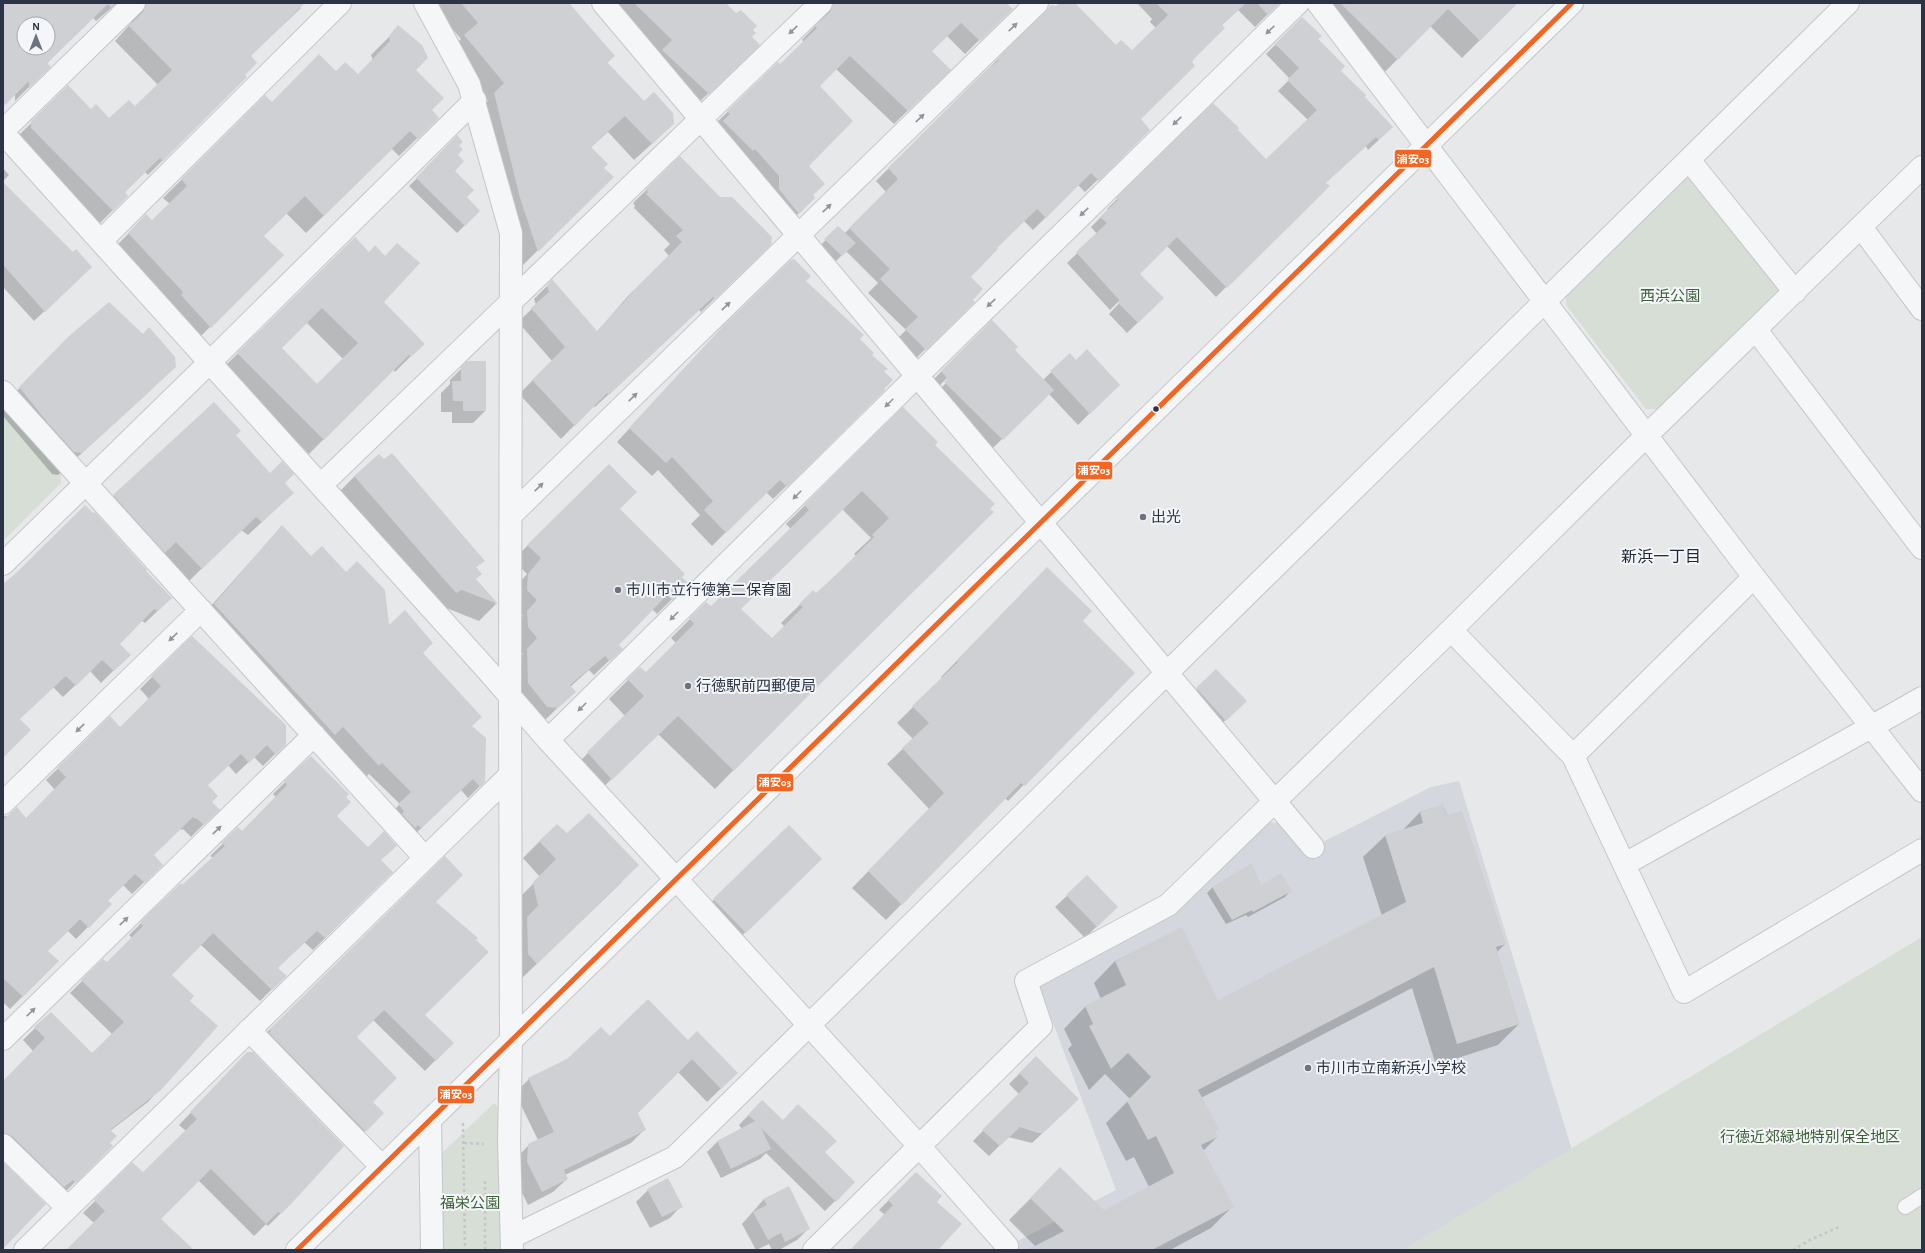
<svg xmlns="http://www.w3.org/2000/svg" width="1925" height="1253" viewBox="0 0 1925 1253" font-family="'Alegreya Sans','Noto Sans JP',sans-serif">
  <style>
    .built { fill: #d4d7dd }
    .green { fill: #d6ded6 }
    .shadow { fill: #0003; fill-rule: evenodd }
    .building { fill: #ced0d3; fill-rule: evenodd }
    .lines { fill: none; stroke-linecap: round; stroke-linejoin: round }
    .service-casing { stroke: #c4c6c8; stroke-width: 16 }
    .minor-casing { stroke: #c4c6c8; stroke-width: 24 }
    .tertiary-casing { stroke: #c4c6c8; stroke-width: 24 }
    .path { stroke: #c5c6ca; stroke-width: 2.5; stroke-dasharray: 3 3; stroke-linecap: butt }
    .service { stroke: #f5f6f7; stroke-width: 14 }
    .minor { stroke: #f5f6f7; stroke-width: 22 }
    .tertiary { stroke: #f5f6f7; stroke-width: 22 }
    .bus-1-casing { stroke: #f4f6f9; stroke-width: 8 }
    .bus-1 { stroke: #f26522; stroke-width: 5 }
    .oneway { fill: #90959e }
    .bus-dot { fill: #2b3445; stroke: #f4f6f9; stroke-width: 1.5 }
    .poi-dot { fill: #6c737f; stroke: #f4f6f9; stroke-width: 1.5 }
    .labels { text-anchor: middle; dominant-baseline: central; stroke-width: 4; stroke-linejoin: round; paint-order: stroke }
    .park-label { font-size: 15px; fill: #3f6138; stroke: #f4f6f9 }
    .poi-label { font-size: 15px; fill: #2b3445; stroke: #f4f6f9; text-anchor: start }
    .neighbourhood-label { font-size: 16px; fill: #1d2536; stroke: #f4f6f9 }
    .line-badge { stroke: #f4f6f9; stroke-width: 1.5 }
    .badge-label { font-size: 11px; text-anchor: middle; font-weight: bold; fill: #fff }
  </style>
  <rect width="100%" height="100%" fill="#e6e8ea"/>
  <path class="built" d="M1459,781l113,369 -169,100h-403l116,-60 -77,-204 135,-71 94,-93 10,1 35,24 118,-60z"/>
  <path class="green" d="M1683,178h10l85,106v11l-117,114h-15l-80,-104v-12z
    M3,408l58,66v9l-58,58z
    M1922,937v313h-519z
    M494,1103l7,7 1,140h-60l-3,-94z"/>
  <path class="shadow" d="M3,3h293l5,5 -51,48 -6,19 2,2 -98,98 -3,-3 -21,21 3,3 -29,29 -81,-88 51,-50 23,24 18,9 26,-13 23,-22 -43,-44 17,-19v-7l-10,-10h-7l-19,16 -3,-3 -47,46 3,3 -34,34v-7l-12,12zM24,24h24v24h-24z
    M430,3h138l46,53 -7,7 49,77 -22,20 -26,-28 -18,16 13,20 9,9 -91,90 -43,-156 10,-10 -40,-49 13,-13z
    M605,3h120l26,27 -7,29 -51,49z
    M842,3h163l6,6 -46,45 -18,-18 -16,15 18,19 -55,54 -58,-55 -17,17 -12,80 5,30 -12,16 -15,14 -71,-101 64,-62 2,2 24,-23 -2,-2 31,-33z
    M1061,3h13l42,43 16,6 24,-24 -6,-6 2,-3 -15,-16h142l-24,24 -17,-17 -17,16 -82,93 -3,24 -51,49 -7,-7 -45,45 -9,-9 -28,27 -26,29 2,23 2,2 -62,60 -19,-19 13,-13 -38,-37 10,-10 -32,-32 -10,10 -16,-15 18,-19 7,6 41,-41 -10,-11 175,-175 6,1z
    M1316,3h201l-55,55 -32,-32 -50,51z
    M1302,18l38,53 23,26 19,40 -14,13 -2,-4 -41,37 3,3 -112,111 -49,-51 -28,28 24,24 -36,35 -18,-19 15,-16 -1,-1 -13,13 -43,-47 30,-29 -6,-7 17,-17 -1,-1 106,-104 53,55 42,-40 -30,-29 12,-12 -24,-25z
    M399,27l31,83 8,8 -39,38 -7,-7 -86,84 -20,-20 -23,23 19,19 -90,90 -81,-94 35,-35 6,6 18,-18 -7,-6 102,-101 7,6 64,-30 22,2 15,-15 -2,-5z
    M458,146l-4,25 11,26 14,14 -22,22 -48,-47 22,-21z
    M680,157l76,101 -55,54 -2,-2 -104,97 -2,-1 -32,33 -42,-45 33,-33 -34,-39 18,-17 -2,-6 18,-18 45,51 30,-35 42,-41 -5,-6 6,-6 -36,-36 1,-2 -2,-3z
    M3,168l6,7 -6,6z
    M3,183l78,94 -47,44 -31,-34z
    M355,238l27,64 41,42 -28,28 -2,-3 -84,85 -86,-86zM306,322l37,37 -26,26 -36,-37z
    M804,281l55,58 24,33 1,18 -111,109 -7,-7 -54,54 -21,-22 9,-9 -42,-45 -6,6 -35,-34 93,-101z
    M992,321l21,29 30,30 27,-26 37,42 -29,29 -30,-32 -63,63 -57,-55 21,-21 -2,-2 -17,17 -6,-6z
    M149,329l13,13 -10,47 -94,86 -6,-1 -49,-58v-11l66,-67 74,-3z
    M468,362h17v49l-12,12h-21v-11h-11v-19l9,-9v-4z
    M903,409l31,36 -134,257 -85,87 -57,-55 -66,64 -23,-26 56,-56 -16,-17 31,-31 6,6 30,-31 -5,-5 35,-35 5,5 80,-79 -5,-5zM842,509l29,29 -17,16 2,2 -40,38 -3,-2 -32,31 4,4 -13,12 -32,-30z
    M235,435l35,39 13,9 -4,23 -31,29 -7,-5 -53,52 -88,-73 14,-13z
    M609,465l10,44 68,75 -30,30 -5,-5 -35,36 4,4 -27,26 -5,-5 -19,17 4,5 -31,30 -28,-20 -2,-37 10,-11 -9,-11 -2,-16 11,-11 -10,-11v-15l14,-16 -14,-14z
    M355,476l128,85 -8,7v12l21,24 -17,17 -35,-14 -107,-113z
    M282,526l29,32 77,70 34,25 49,74 13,55 -16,16 -7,-8 -52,50 -22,-23 13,-13 -31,-30 -3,3 -164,-161z
    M145,571l26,27 -26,25 -4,-3 -23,24 11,11 -28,28 -11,-12 -27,26 -10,-10 -34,32 -16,37v-170z
    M1031,585l50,36 53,52 -126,128 -3,-3 -119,122 -34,-32 77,-79 -42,-45 26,-25 -16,-16 45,-45 -1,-1z
    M192,637l93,107 -22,22 -9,-9 -18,17 -8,-9 -21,20 4,17 7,8 -27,27 -8,-8 -1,1 -2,-1 -27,26 9,10 -30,29 -9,-9 -16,16 4,3 -35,35 -8,-8 -21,20 11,10 -48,48 -7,-7v-186l23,3 29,-29 -9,-10 64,-62 10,10 29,-29 -9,-10z
    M1216,671l18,41 -20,19 -29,-30z
    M311,757l25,59 56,56 -79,78 -9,-8 -27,26 8,8 -25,25 -59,-56 -30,30 17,26 -28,88 -12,13 -38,29 -2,12 4,3 -49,48 -60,-43v-71h3l27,-29 -10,-11 12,-12 57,26 20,-20 -42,-41 33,-33 4,3 25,-25 -3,-3 52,-51 1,2 31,-28 -3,-2 28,-27 4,4 34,-36 -3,-3z
    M1443,805l62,139 -8,8 22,72 -21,21 -62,20 -24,-77 -211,110 17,30 -4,4 3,5 -14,14 29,56 -21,21 -41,22h-140l6,-3 -27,-27 51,-51 44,42 45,-24 -15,-30 -8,4 -20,-38 24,-24 -25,-25 -16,16 -21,-41 4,-4 -8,-16 21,-22 16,-8 -7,-16 21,-22 67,-33 35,74 165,-86 -19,-59 22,-21 17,-5 18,-19z
    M789,827l15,49 -76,73 -32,-32z
    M540,841l82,41 -102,98 -9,-46 11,-11 -5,-23 23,-23 -17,-19z
    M1087,877l29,30 -31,31 -30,-31z
    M1260,886l30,5 -5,6 -37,20 -2,-2 -20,9 -19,-31 6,-6z
    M435,902l-12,113 29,28 -27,28 -52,-51 -17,17 15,65 12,11 -29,29 -92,-105 72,-69z
    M610,1037l78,4 49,32 -30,29 -29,-30 -41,41 8,16 -14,14 -66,32 2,4 -14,13 -25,13 -14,-29 1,-17 14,-14 9,-5 -23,-47 14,-14z
    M1036,1057l31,53 -35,33 -24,-6 -19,19 -16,-15 46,-47 -10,-10z
    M235,1066l56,137 -23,23 -2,-2 -12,12 -56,-56 -38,39 32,31h-125l27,-27 -11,-10 49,-49 11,9 43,-42 -7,-6z
    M762,1101l21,20 41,31 30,30 -29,29 -59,-58 -6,6 -39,19 -14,-26 10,-10 25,-13 -3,-4z
    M916,1173l19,29 2,48h-86l34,-35 -6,-5z
    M648,1190l33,16 -11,12 -20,10 -14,-26z
    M764,1199l44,30 -11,11 -18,10h-7l-3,-6 -13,6 -14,-26z"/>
  <path class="building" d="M3,3h113l-5,5 -3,-4 -61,59 4,4 -22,21v-7l-26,26zM24,24h24v24h-24z
    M146,3h159l-54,53 6,7 -12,12 2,2 -84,84 -3,-3 -35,34 3,4 -15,15 -82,-83v-7l37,-36 23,24 5,-5 13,14 20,-18 6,6 37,-36 -43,-44 14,-14z
    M461,3h108l46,53 -8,6 37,39 10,-9 19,21 1,11 -22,20 -27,-28 -34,31 17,17 -4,4 10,9 -76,75 -18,-54 -26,-105 10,-10 -40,-48 14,-12z
    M634,3h92l10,10 5,-3 16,16 -4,4 3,3 -4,4 8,8 -51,49 -47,-44 10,-10z
    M833,3h173l7,6 -33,32 -19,-18 -29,28 19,19 -43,41 -58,-55 -30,30 33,35 -44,45 16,18 -12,11 2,3 -16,16 -20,-25v-13l-24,-27 -2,2 -30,-30 7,-7 -3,-3 51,-49 2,2 37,-36 -2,-2 15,-14z
    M1060,3h15l41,42 5,-5 11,10 36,-35 -12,-12h90l-24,22 3,3 -31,31 -2,3 3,4 -54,53 9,11 -51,51 -8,-8 -45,45 -9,-9 -40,39 1,1 -27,28 12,12 -10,11 2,2 -49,48 -21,-21 13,-12 -38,-38 10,-10 -41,-41 49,-49 -10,-11 93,-93 18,-15 -2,-1 54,-54 5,1z
    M1257,3h23l-12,12z
    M1340,3h178l-38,38 -32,-32 -50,51z
    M1302,17l20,19 -4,3 27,27 -4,5 25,24 -1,2 28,30 -14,13 -3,-3 -50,46 4,3 -103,102 -50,-51 -37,37 24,24 -26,25 -20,-20 2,-2 -44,-49 31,-29 -7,-6 18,-17 -2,-2 97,-95 26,25 -1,2 28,29 51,-49 -30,-30 12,-12 -24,-24z
    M398,25l24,20 6,13 -12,12 28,28 -12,12 7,8 -21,21 -8,-8 -86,85 -19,-20 -41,40 20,19 -73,73 -30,-33 2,-3 -55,-59 18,-19 6,6 35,-34 -6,-7 84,-84 7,7 47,-48 17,17 9,-9 13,12 32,-33 -1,-5z
    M457,135l6,7 -4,4 4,3 -5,6 6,6 -9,10 19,19 -7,7 13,14 -15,15 -49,-48z
    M680,156l40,41h12l40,40 -1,8 -56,54 -2,-2 -104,98 -2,-2 -32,33 -43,-46 33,-33 -34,-39 18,-16 -2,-7 5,-6 45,52 44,-48 41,-41 -6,-6 7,-6 -37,-36 2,-2 -2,-3z
    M3,182l70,70 3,-3 16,18 -47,45 -42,-47z
    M838,226l18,17 -14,13 -18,-17z
    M355,237l14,15 6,-7 10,11 12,-13 23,20 -36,39 41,42 -14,13 -2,-2 -85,85 -87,-87zM322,308l36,35 -41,41 -35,-36z
    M794,259l17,17 -5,5 58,54 -4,4 14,14 -2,2 16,14 -4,2 9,9 -9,9 1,1 -98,97 -7,-7 -54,53 -22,-23 9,-9 -41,-44 -6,6 -37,-35 94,-102 68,-66z
    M109,302l34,32 6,-7 26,30 1,10 -94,86 -8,-1 -26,-29 -29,-36 49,-50z
    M992,320l26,27 -3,3 39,40 -51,50 -59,-58 4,-3 -7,-8z
    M1087,349l33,36 -30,29 -40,-43 20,-18 6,7z
    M467,361h19v50h-23v-10h-10l-1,-20h9v-14z
    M214,402l27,29 -5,4 34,38 12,-12 12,13 -9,9 9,10 -32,29 -6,-5 -54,52 -26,-27 -11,11 -52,-58z
    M903,407l35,35 -3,3 60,59 -5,5 4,3 -184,182 -76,77 -56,-55 -66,64 -25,-28 57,-56 -17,-17 13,-12 6,5 48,-48 -5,-6 17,-16 5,4 98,-96 -5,-5zM862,491l27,27 -17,17 2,2 -39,39 -19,17 -3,-3 -14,14 4,3 -31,31 -31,-29z
    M392,453l93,108 -9,6 6,7 -6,5 22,25 -36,-14 -6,3 -102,-117 25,-22 5,5z
    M609,464l28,28 -17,17 65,65 -3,3 7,7 -17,16 -5,-5 -48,50 4,4 -13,12 -5,-5 -35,29 6,7 -18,16 -11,-1 -19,-24 -1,-34 10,-11 -9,-11 -1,-16 10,-11 -10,-10 1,-16 13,-16 -14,-13z
    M85,505l8,8 2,-1 52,58 -1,1 26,27 -14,13 -4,-2 -34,35 11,11 -17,16 -12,-11 -26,26 -10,-10 -46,43 11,11 -28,28v-174l12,-10z
    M282,525l29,31 11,-10 24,26 11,-11 28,29 4,35 16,-15 28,33 -10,10 59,64 -10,9 14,12 -1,44 -5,5 -7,-8 -52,49 -3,-3 -3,3 -13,-14 2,-3 -6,-7 13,-12 -29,-29 -3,3 -36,-39 -8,8 -121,-131z
    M1047,567l45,44 -9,10 52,52 -110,113 -4,-3 -119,122 -34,-34 76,-78 -42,-45 27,-25 -17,-17 46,-44 -2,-1z
    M192,636l94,89v20l-10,10 -9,-10 -18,18 -8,-9 -33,31 10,11 -6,6 8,8 -16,15 -8,-7 -1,1 -2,-2 -39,38 9,10 -18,18 -10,-9 -27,27 4,3 -23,24 -9,-9 -32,32 11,10 -36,36 -20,-19v-158l14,-13 9,11 40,-41 -9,-9 53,-52 10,11 41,-41 -10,-10z
    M1216,669l31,32 -21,20 -30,-33z
    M311,756l38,38 -3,3 5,5 -14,14 31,31 16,-16 13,15 -16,14 12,12 -68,66 -8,-7 -39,37 9,8 -15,14 -59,-57 -41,42 22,21 -4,5 28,25 -57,64 -51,40 7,6 -7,7 3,3 -37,37 -3,-3 -9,7 -52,-51 -9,-3v-52l42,-43 -11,-11 17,-15 41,41 32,-31 -43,-42 22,-21 4,3 36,-36 -3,-4 41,-39 1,2 43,-39 -4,-3 17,-16 4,4 45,-46 -3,-4z
    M1443,804l4,11 15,-4 44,133 -10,3 24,77 -63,20 -23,-77 -236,123 21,39 -4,2 3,6 -17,8 33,62 -82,43h-125l37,-19 -34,-33 30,-31 44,43 70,-37 -18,-37 -8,4 -21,-39 24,-24 -23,-24 -17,16 -22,-43 4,-2 -8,-18 41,-21 -11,-24 67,-34 36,73 188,-98 -21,-67 38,-12 -3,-11z
    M589,813l50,52 -102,99 -9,-10 -1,-37 11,-11 -5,-24 23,-23 -17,-18 18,-17 10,9z
    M789,825l33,34 -76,74 -33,-34z
    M445,856l18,19 -27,27 42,36 -2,2 13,12 -64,63 29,28 -18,18 -52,-51 -27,27 40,41 -24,24 11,11 -18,19 -97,-99 2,-3 -1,-1z
    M1252,863l9,22 20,-12 11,18 -39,21 -1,-2 -20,10 -20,-33z
    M1087,875l31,32 -21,20 -31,-32z
    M648,999l40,41 9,-9 41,42 -17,16 -29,-30 -54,54 8,17 -82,40 4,9 -26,13 -15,-30 1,-18 26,-12 -26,-54 39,-19 34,-32 9,9z
    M247,1052h6l91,94 -52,57 -11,11 -3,-2 -12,12 -55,-55 -50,50 33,31h-128l39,-39 -11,-11 38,-38 11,10 54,-53 -7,-7z
    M1036,1056l43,43 -36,34h-5l-18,-6 -20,19 -18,-16 47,-47 -10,-10z
    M762,1100l21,20 15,-16 39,37 -12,11 30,30 -19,20 -75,-74 10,21 -40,20 -14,-28 38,-20 -7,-6z
    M3,1162l43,42 -43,45z
    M916,1172l26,24 -5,6 25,22 -24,26h-88l43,-45 -5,-5z
    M668,1178l15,29 -21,10 -15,-28z
    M789,1186l21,43 -25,13 -4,-9 -13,7 -15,-28 14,-7 -4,-6z"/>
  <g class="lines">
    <defs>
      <path id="service" d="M1905,1207l17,-11"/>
      <path id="minor" d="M1318,3l436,574 168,214
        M3,131l131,-128
        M1689,160l106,132
        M1861,227l61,82
        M101,241l239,-238
        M1756,330l166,218
        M210,362l265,-262
        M3,392l422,466
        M321,485l500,-482
        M511,515l526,-512
        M1041,523l272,324
        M1451,630l122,126 111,236 238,-142
        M548,740l369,-364 381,-373
        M1573,756l181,-179
        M3,803l198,-193
        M1625,864l246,-137
        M676,879l244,268 87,99
        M249,1030l133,137
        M3,1039l311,-304
        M511,1042l-2,99 3,109
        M430,1120l2,130
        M3,1145l65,63
        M512,1237l163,-80 1173,-1154
        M25,1250l485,-475
        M814,1250l227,-224 -15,-45 142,-76 283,-275 195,-194 276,-269"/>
      <path id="tertiary" d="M425,3l44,81 42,149 -1,464 1,345
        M603,3l438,520
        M3,133l485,538 60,69 128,139
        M3,564l207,-202
        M1871,727l51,-29
        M297,1250l1275,-1247"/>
    </defs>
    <use href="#service" class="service-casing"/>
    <use href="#minor" class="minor-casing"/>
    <use href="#tertiary" class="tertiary-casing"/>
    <path class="path" d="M463,1123l2,127
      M464,1143l20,1
      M485,1181v69
      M1793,1250l17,-10 31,-14"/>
    <use href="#service" class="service"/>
    <use href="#minor" class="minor"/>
    <use href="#tertiary" class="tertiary"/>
    <defs>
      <path id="bus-1" d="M297,1250l1275,-1247"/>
    </defs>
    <use href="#bus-1" class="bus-1-casing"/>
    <use href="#bus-1" class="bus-1"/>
  </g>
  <defs><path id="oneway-solid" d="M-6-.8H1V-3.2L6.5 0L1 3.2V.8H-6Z"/></defs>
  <g class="oneway">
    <use href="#oneway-solid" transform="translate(1013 27) rotate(-44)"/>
    <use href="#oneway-solid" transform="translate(793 30) rotate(136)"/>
    <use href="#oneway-solid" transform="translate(1270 30) rotate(136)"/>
    <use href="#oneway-solid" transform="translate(920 118) rotate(-44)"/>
    <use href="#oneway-solid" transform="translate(1177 121) rotate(136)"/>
    <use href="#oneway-solid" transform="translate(827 208) rotate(-44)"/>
    <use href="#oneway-solid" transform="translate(1084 212) rotate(136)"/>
    <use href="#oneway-solid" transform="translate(991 303) rotate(136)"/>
    <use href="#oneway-solid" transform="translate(726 306) rotate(-44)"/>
    <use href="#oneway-solid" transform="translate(633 397) rotate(-44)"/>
    <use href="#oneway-solid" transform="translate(889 403) rotate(135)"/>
    <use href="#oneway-solid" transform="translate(539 487) rotate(-44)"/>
    <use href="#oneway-solid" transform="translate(797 495) rotate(135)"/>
    <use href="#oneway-solid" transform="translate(674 616) rotate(135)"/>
    <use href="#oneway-solid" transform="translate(173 637) rotate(136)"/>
    <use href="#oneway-solid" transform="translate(582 707) rotate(135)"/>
    <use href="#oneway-solid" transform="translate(80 728) rotate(136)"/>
    <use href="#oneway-solid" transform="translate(217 830) rotate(-44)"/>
    <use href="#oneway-solid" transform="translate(124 921) rotate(-44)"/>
    <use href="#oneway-solid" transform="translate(31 1012) rotate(-44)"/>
  </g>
  <circle class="bus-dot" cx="1156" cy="409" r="3.5"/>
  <g class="poi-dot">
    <circle cx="1143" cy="517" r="4"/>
    <circle cx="618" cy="590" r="4"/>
    <circle cx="688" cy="686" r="4"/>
    <circle cx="1308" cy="1068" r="4"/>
  </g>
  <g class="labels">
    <g class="park-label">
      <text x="1670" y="296">西浜公園</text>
      <text x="1810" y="1137">行徳近郊緑地特別保全地区</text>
      <text x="470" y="1203">福栄公園</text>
    </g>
    <g class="poi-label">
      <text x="1151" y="517">出光</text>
      <text x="626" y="590">市川市立行徳第二保育園</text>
      <text x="696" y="686">行徳駅前四郵便局</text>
      <text x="1316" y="1068">市川市立南新浜小学校</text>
    </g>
    <g class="neighbourhood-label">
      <text x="1661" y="557">新浜一丁目</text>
    </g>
  </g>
  <g class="line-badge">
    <rect x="1394" y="149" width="38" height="19" rx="4" fill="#f26522"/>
    <rect x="1075" y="461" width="38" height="19" rx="4" fill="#f26522"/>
    <rect x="756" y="773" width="38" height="19" rx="4" fill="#f26522"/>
    <rect x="437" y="1085" width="38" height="19" rx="4" fill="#f26522"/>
  </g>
  <g class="badge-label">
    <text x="1413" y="163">浦安03</text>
    <text x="1094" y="474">浦安03</text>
    <text x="775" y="786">浦安03</text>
    <text x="456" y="1098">浦安03</text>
  </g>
  <rect width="1925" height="1253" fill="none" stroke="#2b3445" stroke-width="8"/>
  <g transform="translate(36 36)"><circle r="19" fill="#f4f6f9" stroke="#a4a8b1"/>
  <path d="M0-3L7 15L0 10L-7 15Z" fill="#6c737f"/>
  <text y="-6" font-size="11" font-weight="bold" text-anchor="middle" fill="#2b3445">N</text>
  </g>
</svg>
